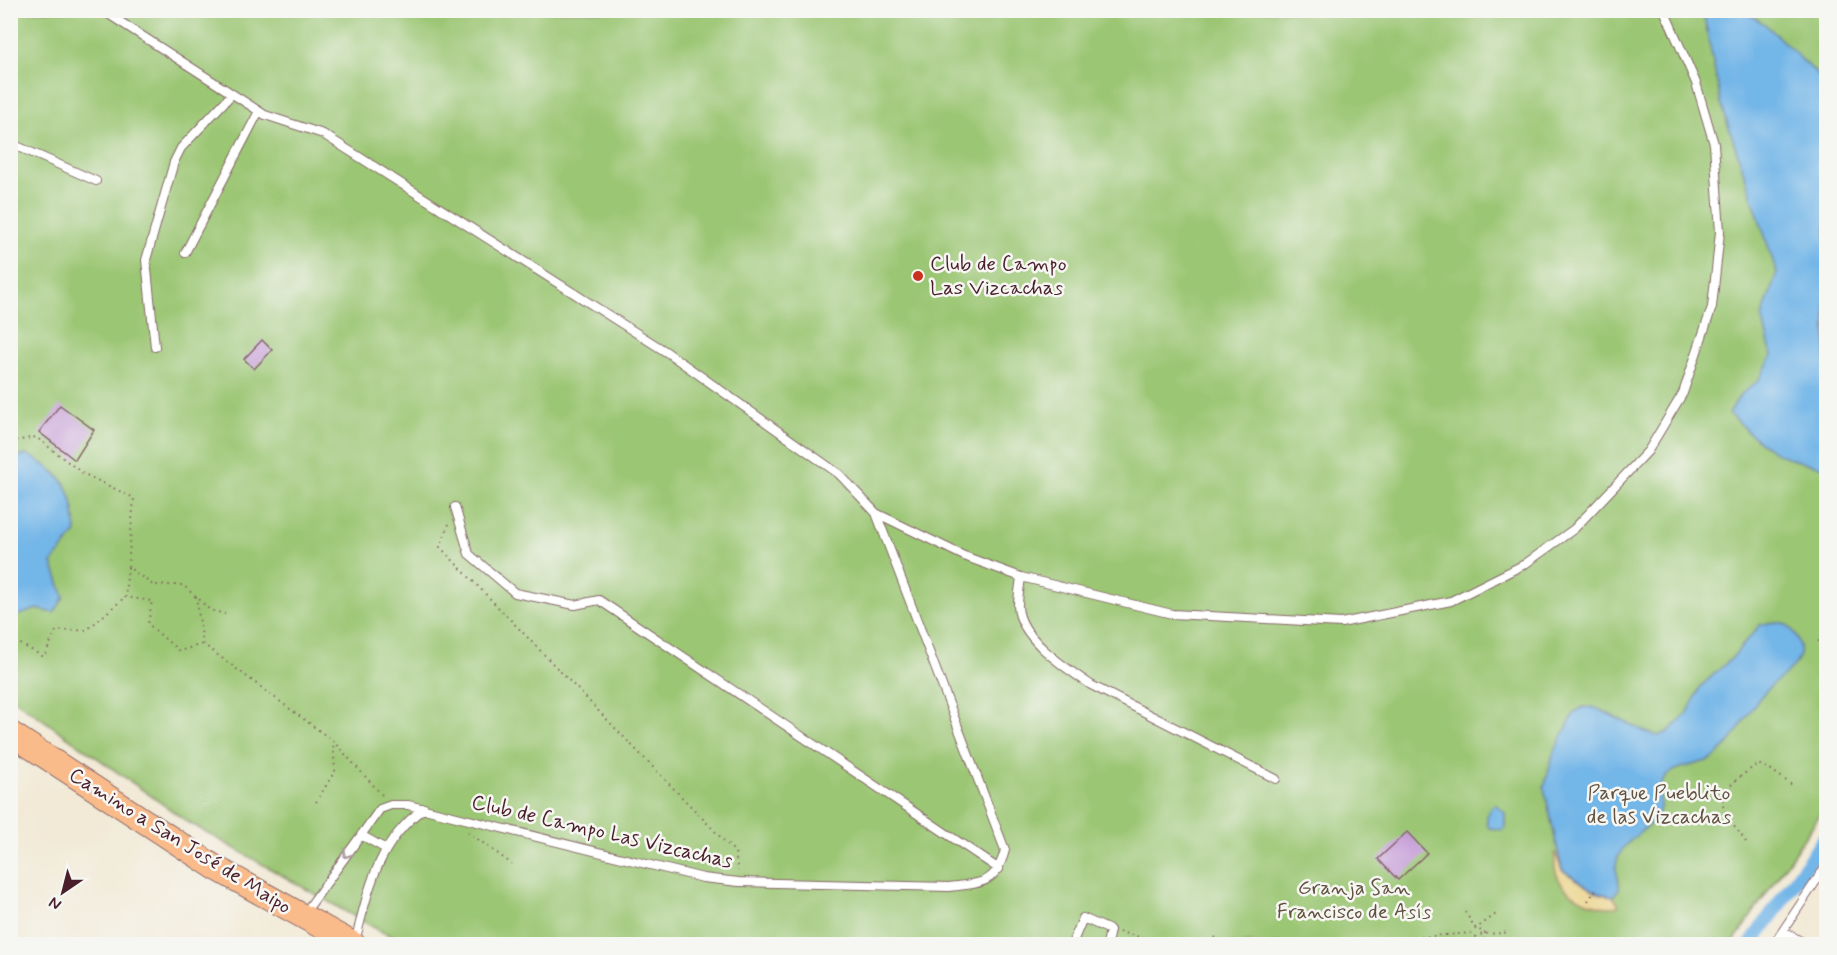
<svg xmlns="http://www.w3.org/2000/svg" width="1837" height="955" viewBox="0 0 1837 955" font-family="Mynerve,sans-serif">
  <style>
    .green { fill: #9bc673; stroke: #72724f; stroke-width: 1.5 }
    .sand { fill: #eeda9e; stroke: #9c7c64; stroke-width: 1.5 }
    .water { fill: #73b6e8; stroke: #5e6a8a; stroke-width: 1.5 }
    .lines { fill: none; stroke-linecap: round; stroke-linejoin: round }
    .canal { stroke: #73b6e8; stroke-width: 15 }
    .building { fill: #c69cd8 }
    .service-casing { stroke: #856667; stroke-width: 10 }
    .primary-casing { stroke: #856667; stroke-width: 26 }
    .path { stroke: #856667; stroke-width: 2; stroke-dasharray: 1.5 4.5; stroke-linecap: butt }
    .service { stroke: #fff; stroke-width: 8 }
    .primary { stroke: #fabb8b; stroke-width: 24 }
    .oneway { stroke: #ae9aa0 }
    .poi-dot { fill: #c8321e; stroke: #f6f6f2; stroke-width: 2 }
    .labels { text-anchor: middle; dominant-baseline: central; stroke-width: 5; stroke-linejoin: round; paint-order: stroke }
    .poi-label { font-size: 21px; fill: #4a1f2b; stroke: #f6f6f2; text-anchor: start }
    .park-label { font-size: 21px; fill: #625141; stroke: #f6f6f2 }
    .street-label { font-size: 21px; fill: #4a1f2b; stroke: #f6f6f2 }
  </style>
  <rect width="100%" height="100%" fill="#f6f6f2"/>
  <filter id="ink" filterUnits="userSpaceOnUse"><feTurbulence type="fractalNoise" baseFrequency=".0167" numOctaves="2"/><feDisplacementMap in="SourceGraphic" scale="12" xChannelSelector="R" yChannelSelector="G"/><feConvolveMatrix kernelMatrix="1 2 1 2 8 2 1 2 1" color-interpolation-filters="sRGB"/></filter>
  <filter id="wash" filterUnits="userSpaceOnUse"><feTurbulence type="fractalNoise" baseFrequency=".008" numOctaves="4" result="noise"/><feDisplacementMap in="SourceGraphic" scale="24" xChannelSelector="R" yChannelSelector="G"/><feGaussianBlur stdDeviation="1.35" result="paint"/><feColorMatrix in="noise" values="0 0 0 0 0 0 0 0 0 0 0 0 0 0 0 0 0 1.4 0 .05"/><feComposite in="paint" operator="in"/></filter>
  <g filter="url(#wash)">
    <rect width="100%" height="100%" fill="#f2ead7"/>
    <path class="green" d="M11,11h1815v795l-94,138h-1321l-31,-13 -192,-109 -177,-125z"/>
    <path class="sand" d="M1555,852l7,18 36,23 15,3 6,10c-21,5 -57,-11 -63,-34 -2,-6 -1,-14 -1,-20z"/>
    <path class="water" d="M1703,11h41l22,14 58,56 2,10v376c-48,-8 -64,-19 -97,-54l11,-18 18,-14 14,-25 -10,-39 15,-44 -56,-170z
      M28,455c39,21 45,34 48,77l-24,31 12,34 -10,16 -17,-4 -24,8h-3l1,-160z
      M1773,622c11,0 16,3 22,12 19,30 -16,41 -32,60 -18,20 -27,48 -50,64 -12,7 -35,8 -43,15 -17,15 -5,26 -12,41 -11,19 -40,27 -42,52 0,7 4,15 3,23l-6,7 -15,-3 -36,-23 -18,-82 9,-34 22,-42 8,-5 13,1 50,24 12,4 10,-4 19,-18 14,-28 30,-27 29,-34z
      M1495,804l10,9v15l-4,2 -12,-2c-4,-8 -3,-18 6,-24z"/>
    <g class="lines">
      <path class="canal" d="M1751,944l75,-107"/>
    </g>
    <g id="blocks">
      <path class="building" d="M262,340l10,10 -18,19 -10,-10z
        M60,405l34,25 -19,30 -36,-28z
        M1407,832l20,21 -29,27 -20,-21z"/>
    </g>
  </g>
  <g filter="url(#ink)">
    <use href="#blocks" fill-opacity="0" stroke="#856667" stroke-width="1.5"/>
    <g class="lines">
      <defs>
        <path id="service" d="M102,10l163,105 58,19 345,219 171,121 37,39 88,43 57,21 151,37 169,9 110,-22 74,-37 49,-35 74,-78 35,-58 29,-86 8,-75 -6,-88 -18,-61 -32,-73
          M10,143l86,38
          M185,253l74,-142
          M155,347l-9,-87 28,-98 7,-14 51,-54
          M455,507l14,47 46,39 60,12 24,-5 400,269
          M1021,577c-1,9 -3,19 -3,29 1,32 49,63 73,79l185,94
          M361,835l25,14
          M304,914l76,-105 11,-4h17l295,73 36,4 210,5c31,-4 47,-2 56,-37l-129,-337
          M1783,931l23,13
          M355,942c14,-54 22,-99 69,-134
          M1072,944l11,-26 27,12 -3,14
          M1774,944l52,-78"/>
        <path id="primary" d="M10,733l206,135 137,76"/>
      </defs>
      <use href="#service" class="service-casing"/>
      <use href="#primary" class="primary-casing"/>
      <path class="path" d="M10,442l26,-5 46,36 52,25 -6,69 25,18h30l27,25 15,4
        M449,524l-9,23 295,305 3,19
        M128,567l-3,30 27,4 -4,23 31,27 24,-7
        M196,596l7,48 130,97 50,55
        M10,638l34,19 12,-26 31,-1 38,-33
        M1818,641l8,1
        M316,802l19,-31 -2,-29
        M468,832l44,32
        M1746,842c-6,-10 -15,-18 -20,-27 -12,-24 15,-39 32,-51l12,5 22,16
        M1588,901l9,-13
        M1465,912l11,17 9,3 -1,12
        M1119,932l50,12
        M1446,935l24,-2 26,-19
        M1421,937l25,-2 5,9
        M1214,944l2,-9
        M1465,944c18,-15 24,-8 44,-12"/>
      <use href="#service" class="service"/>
      <use href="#primary" class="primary"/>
    </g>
    <defs><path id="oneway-chevron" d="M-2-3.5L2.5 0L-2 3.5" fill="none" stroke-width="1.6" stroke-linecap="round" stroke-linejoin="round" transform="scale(1.5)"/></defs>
    <use class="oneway" href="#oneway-chevron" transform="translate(347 854) rotate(126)"/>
  </g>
  <circle class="poi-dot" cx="918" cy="276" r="6"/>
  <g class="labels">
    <g class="poi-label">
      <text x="930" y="264">Club de Campo<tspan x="930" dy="24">Las Vizcachas</tspan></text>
    </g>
    <g class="park-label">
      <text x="1659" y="793">Parque Pueblito<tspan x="1659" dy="24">de las Vizcachas</tspan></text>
      <text x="1354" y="888">Granja San<tspan x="1354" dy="24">Francisco de Asís</tspan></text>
    </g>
    <g class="street-label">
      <text transform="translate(602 832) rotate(13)">Club de Campo Las Vizcachas</text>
      <text transform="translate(180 841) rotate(32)">Camino a San José de Maipo</text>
    </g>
  </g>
  <rect width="1837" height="955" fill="none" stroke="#f6f6f2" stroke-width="36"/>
  <g transform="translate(63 892) rotate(215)" stroke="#f6f6f2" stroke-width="4.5" paint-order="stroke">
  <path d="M0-4.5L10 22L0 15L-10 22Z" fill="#4a1f2b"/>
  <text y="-9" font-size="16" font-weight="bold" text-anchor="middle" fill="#4a1f2b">N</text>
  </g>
</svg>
